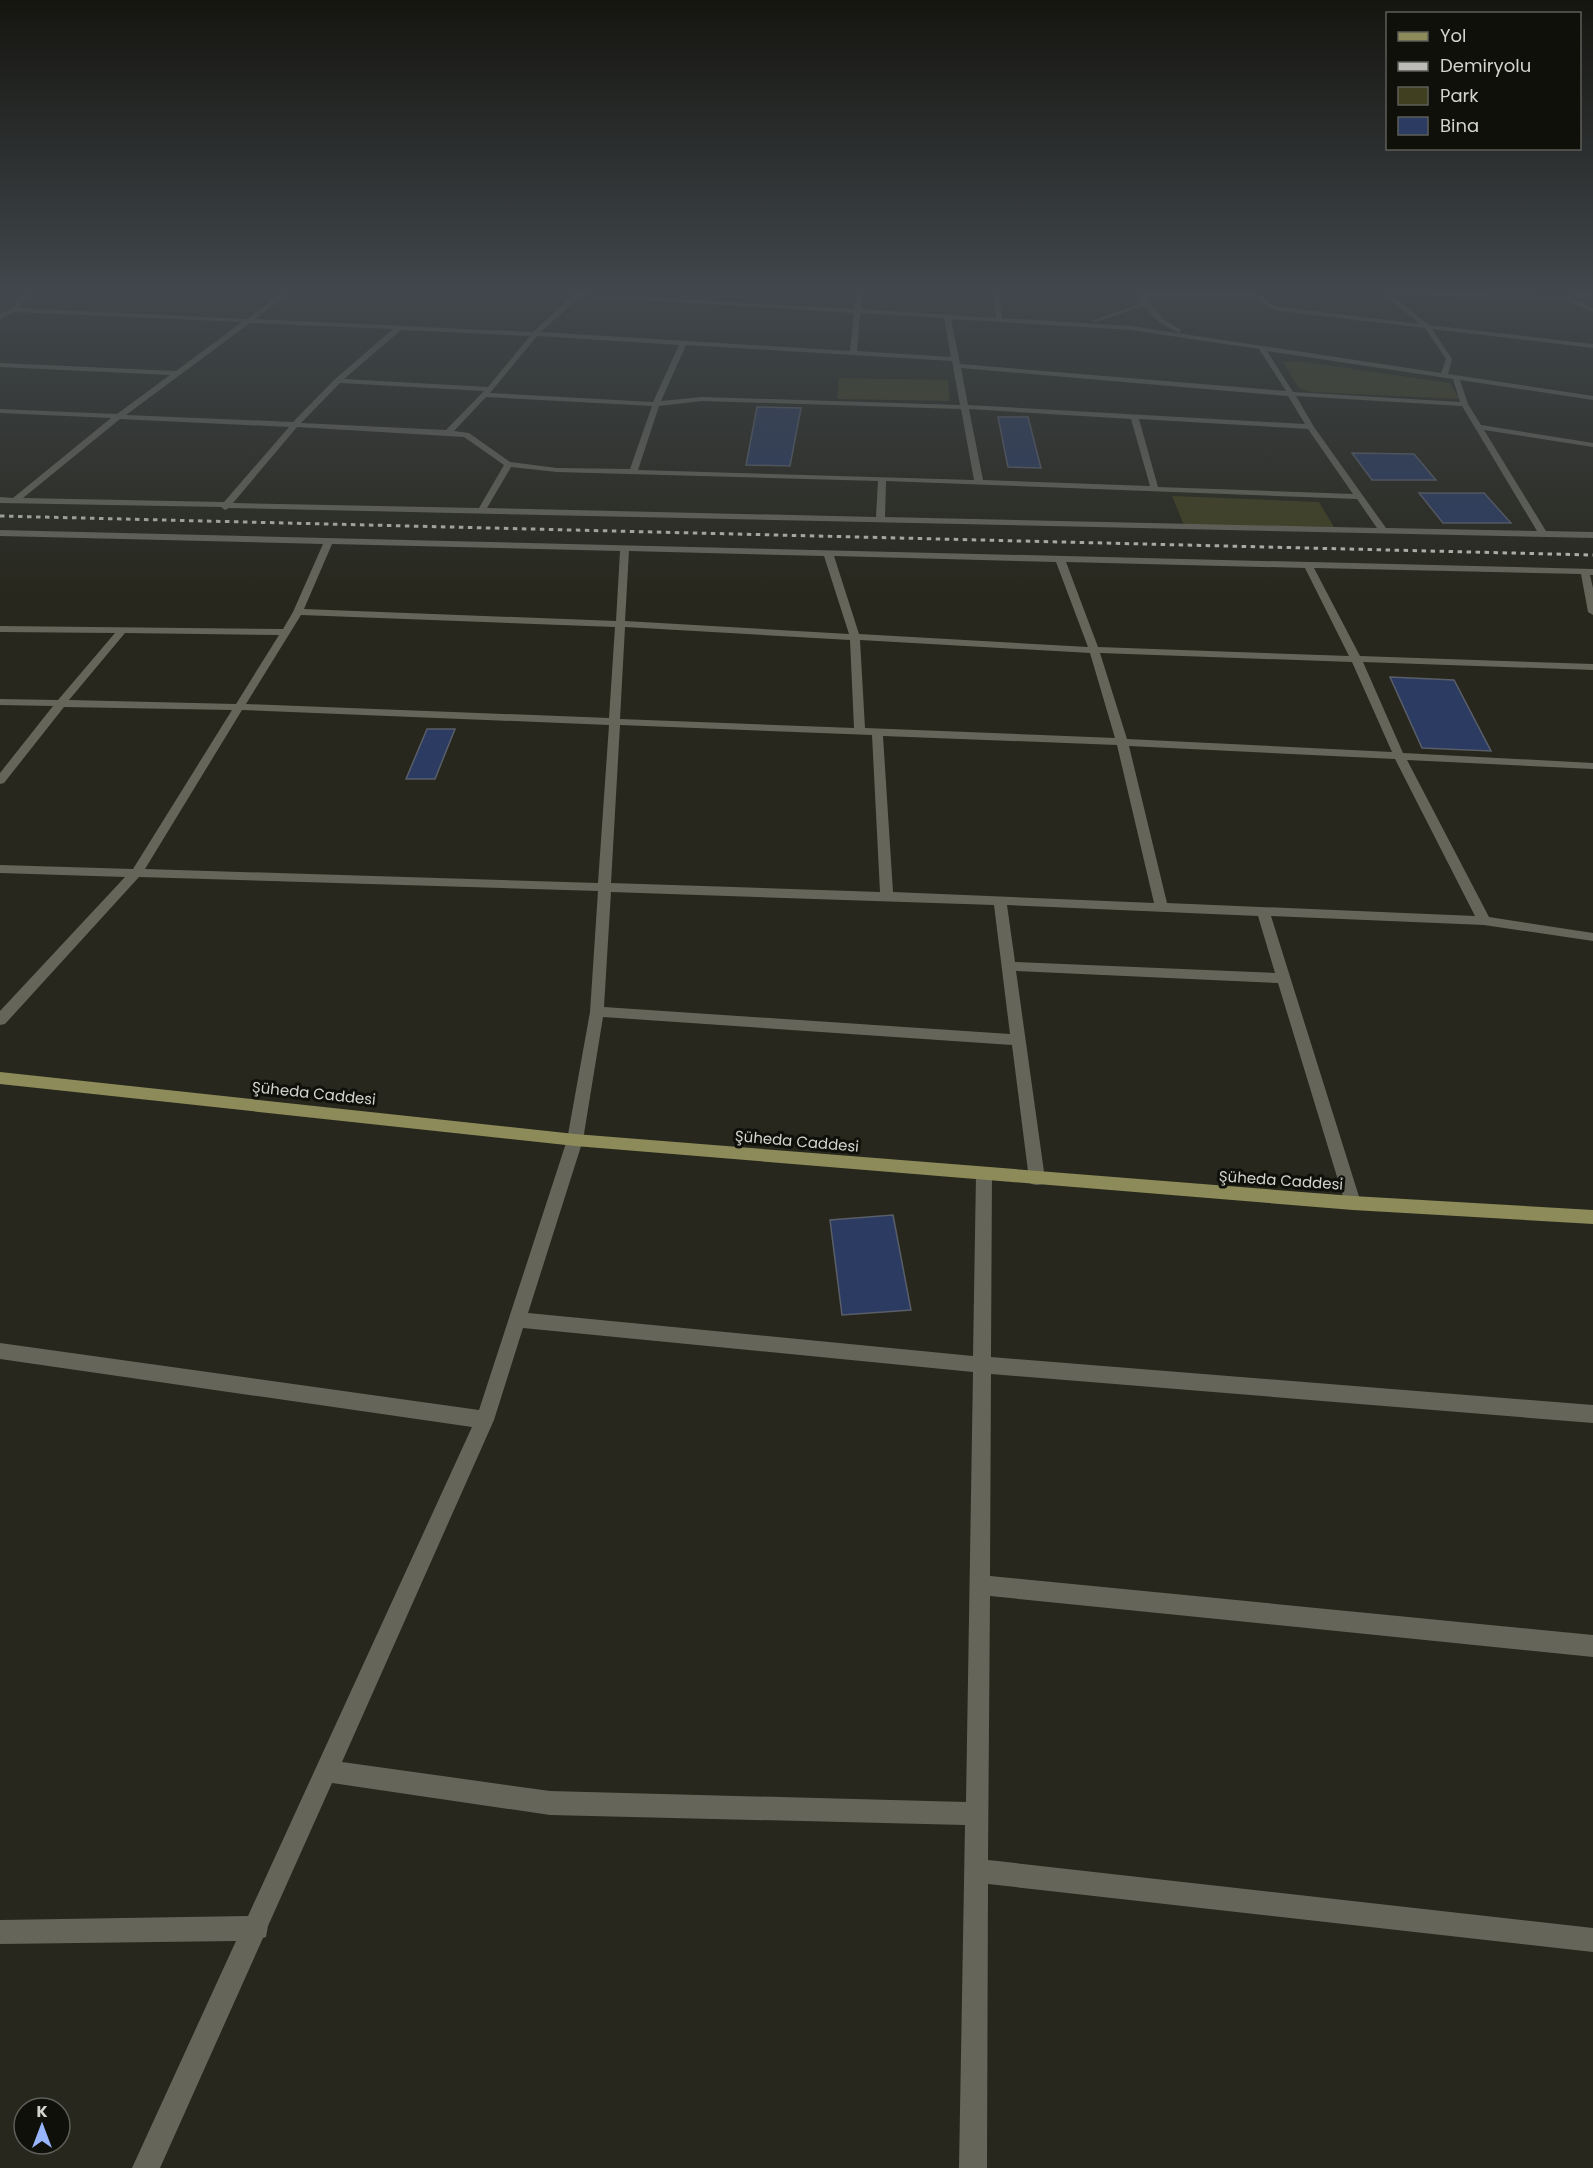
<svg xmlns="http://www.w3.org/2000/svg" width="1593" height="2168" viewBox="0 0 1593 2168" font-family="Poppins,sans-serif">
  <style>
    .green { fill: #404020 }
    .building { fill: #2b3b61; stroke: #595e69; stroke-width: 1.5 }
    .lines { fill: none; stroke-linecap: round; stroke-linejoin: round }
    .minor { fill: #65655a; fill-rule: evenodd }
    .major { fill: #8c8b59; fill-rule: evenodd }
    .rail { stroke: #bcbcb4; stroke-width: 3; stroke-dasharray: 4.5 4.5; stroke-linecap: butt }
    .labels { text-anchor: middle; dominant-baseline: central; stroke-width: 6; stroke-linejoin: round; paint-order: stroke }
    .street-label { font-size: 15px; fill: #d4d4cd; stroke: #10100b }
  </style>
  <rect width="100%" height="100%" fill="#27271d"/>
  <path class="green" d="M1298,361l152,22 9,16 -150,-7 -11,-5 -15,-25z
    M839,378l109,2 2,21 -113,-2z
    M1172,496l147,6 15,25 -150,-2z"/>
  <path class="building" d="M757,407l44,1 -11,58 -44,-1z
    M998,417h30l13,51 -33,-1z
    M1352,453l62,1 22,26h-64z
    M1419,493h65l27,30h-68z
    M1390,677l64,3 37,71 -69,-3z
    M427,729h28l-20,50h-29z
    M893,1215l18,95 -69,5 -12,-95z"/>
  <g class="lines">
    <path class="minor" d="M24,293h6l-12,15 229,11 35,-26h7l-34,26 278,13 40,-37 -12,-2 293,16 2,-16h6l-1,16 135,9 -3,-25h6l3,25 129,8 310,47 5,-14 -21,-31 -145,-17 -12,-4 -11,-9h-111l17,21 18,11 -2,3 -20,-11 -15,-16 -48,16 -5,-1 51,-18 -5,-10h121l14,12 9,2 139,17 -38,-31 182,2 29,-2v3l-22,2 22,10v4l-30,-13 -172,-4 38,30 164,19v4l-161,-19 20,30 -4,15 145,22v4l-133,-20 8,24 13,21 112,18v4l-109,-17 62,101 47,1v6l-1364,-30 -4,2 -4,-3 -221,-4v-6l13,1 98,-80 -111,-5v-4l117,5 53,-39 -170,-8v-4l176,8 66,-49 -228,-10 -14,7v-5l11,-5zM580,296l274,17 -4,38 -309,-19zM860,313l84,5 7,39 -94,-6zM951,319l180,11 128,19 27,42 -326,-27zM250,323l143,6 -58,50 -42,43 -167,-7zM401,330l129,6 -42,51 -144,-8zM537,336l142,9 -26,57 -163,-9zM686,345l266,16 8,44 -258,-8 -41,4zM1267,351l186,28 7,23 -167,-10zM961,368l327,28 17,28 -337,-19zM340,383l144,8 -38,39 -145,-7zM1296,396l166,10 75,125 -151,-3 -72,-101zM486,397l166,9 -22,63 -73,-1 -47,-6 -41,-29 -15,-2zM702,401l259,8 13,71 -336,-10 21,-64zM969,409l162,10 19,67 -167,-6zM120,419l169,8 -65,75 -201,-4zM1139,419l169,10 45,65 -195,-7zM297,427l167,10 40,28 -25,43 -246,-5zM511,467l46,5 321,9 -2,36 -389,-9zM886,481l471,18 20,29 -492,-11z
      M0,530l1593,39v6h-3l3,13v27l-5,-3 -7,-38 -267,-6 46,88 233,8v6l-230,-8 40,91 190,10v6l-186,-9 82,157 104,16v8l-109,-16 -213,-9 90,287 -2,5 -6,2 -6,-2 -2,-5 -67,-220 -262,-12 29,208 -2,5 -6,1 -6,-1 -2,-5 -17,-134 -409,-28 -20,123 -55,173 445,43 3,-182 2,-5 6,-1 6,1 2,5 -1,183 602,48v18l-602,-49 -1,202 603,59v22l-603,-61 -2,264 605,68v24l-605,-68 -1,284h-28l6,-343 -415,-10 -218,-32 -64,143 -2,11 -3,1 -103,230h-28l104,-227 -236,3v-24l248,-4 224,-489 -472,-68v-16l479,67 88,-270 23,-128 8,-121 -459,-14 -134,147 -5,1v-14l125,-134 -125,-4v-8l133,4 99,-159 -168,-3 -60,76 -4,1v-11l53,-67 -53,-1v-6l58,1 57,-67 -115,-1v-6l283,3 10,-17 30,-68 -323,-8zM332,544l288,7 -4,70 -312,-12zM629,551l195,5 25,78 -224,-13zM834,556l222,6 32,85 -229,-13zM1066,562l239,6 44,88 -251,-9zM301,615l314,12 -6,91 -363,-14zM625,627l225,13 4,88 -234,-9zM125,633l154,2 -43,69 -167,-4zM860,640l230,13 25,85 -250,-10zM1100,653l252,9 40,90 -265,-13zM242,710l367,15 -11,158 -453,-14zM620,725l252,10 8,157 -269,-9zM883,736l234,9 37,158 -261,-11zM1129,746l266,13 80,157 -308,-13zM611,892l383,13 16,129 -406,-27zM1007,905l251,11 17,57 -260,-11zM523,1328l450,44 -7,430 -416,-11 -208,-29 152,-342z"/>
    <path class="major" d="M0,1072l575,62 778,62 240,14v14l-240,-14 -778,-64 -575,-62z"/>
    <path class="rail" d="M0,516l1593,39"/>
  </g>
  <linearGradient id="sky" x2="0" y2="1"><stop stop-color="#151510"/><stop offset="0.49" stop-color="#41474c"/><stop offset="1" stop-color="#41474c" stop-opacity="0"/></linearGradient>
  <rect width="1593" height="596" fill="url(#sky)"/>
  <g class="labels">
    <g class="street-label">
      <text transform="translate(314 1093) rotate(6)">Şüheda Caddesi</text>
      <text transform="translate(797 1141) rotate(5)">Şüheda Caddesi</text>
      <text transform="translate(1281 1180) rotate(4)">Şüheda Caddesi</text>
    </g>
  </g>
  <rect x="1386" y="12" width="195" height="138" fill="#10100b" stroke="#5e5e59" stroke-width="1.5"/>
  <rect x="1398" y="32" width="30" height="9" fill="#8c8b59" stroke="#5e5e59" stroke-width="1.5"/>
  <text x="1440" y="42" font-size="18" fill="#d4d4cd">Yol</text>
  <rect x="1398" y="62" width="30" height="9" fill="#bcbcb4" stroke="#5e5e59" stroke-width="1.5"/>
  <text x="1440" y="72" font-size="18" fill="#d4d4cd">Demiryolu</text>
  <rect x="1398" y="87" width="30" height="18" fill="#404020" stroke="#5e5e59" stroke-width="1.5"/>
  <text x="1440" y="102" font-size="18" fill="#d4d4cd">Park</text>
  <rect x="1398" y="117" width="30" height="18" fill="#2b3b61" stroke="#5e5e59" stroke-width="1.5"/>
  <text x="1440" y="132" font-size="18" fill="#d4d4cd">Bina</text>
  <g transform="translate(42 2126)"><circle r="28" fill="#10100b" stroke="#5e5e59" stroke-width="1.5"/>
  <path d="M0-4.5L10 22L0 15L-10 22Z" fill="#97b6fd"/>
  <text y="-9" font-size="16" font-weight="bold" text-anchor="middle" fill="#d4d4cd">K</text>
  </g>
</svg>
